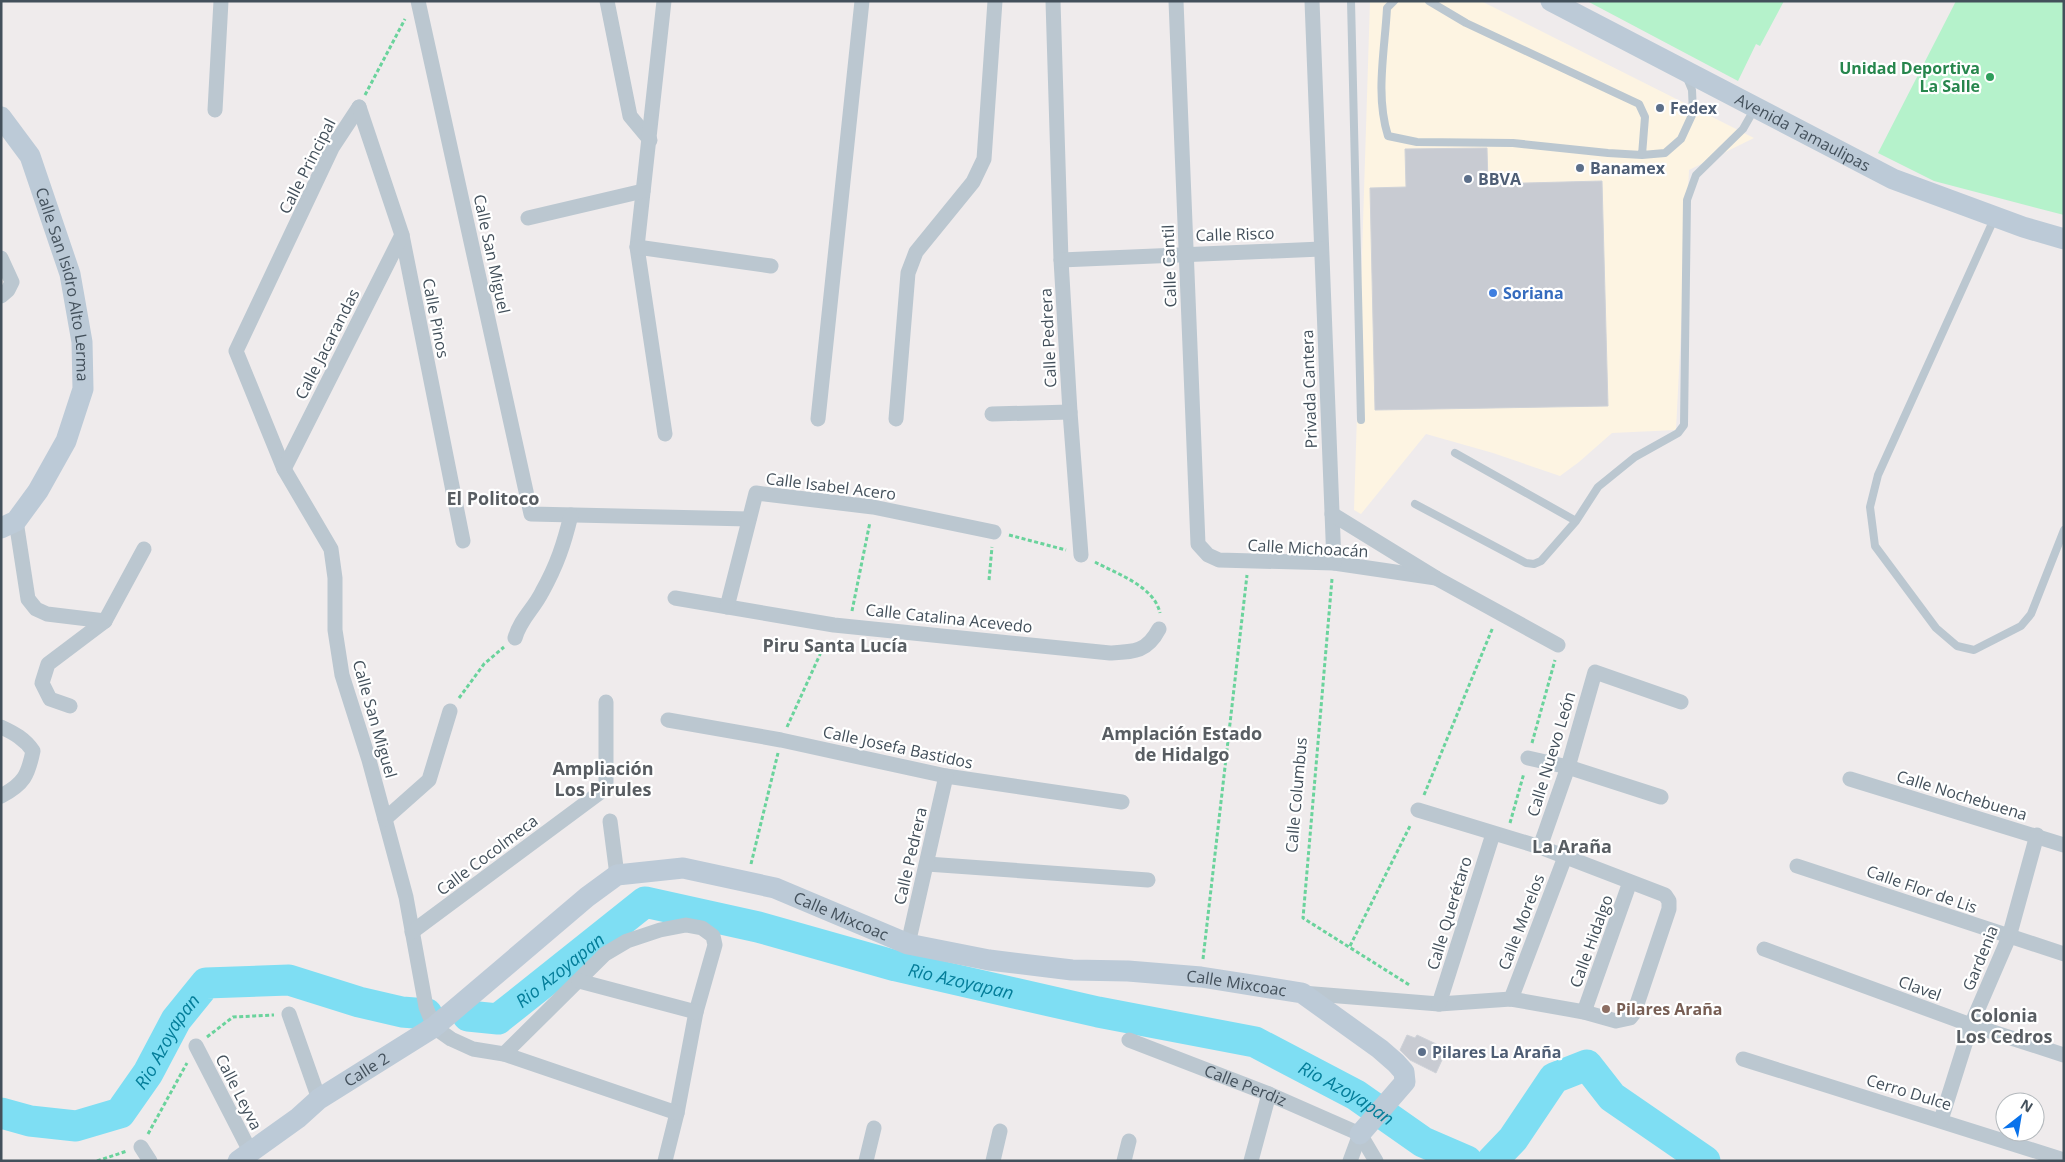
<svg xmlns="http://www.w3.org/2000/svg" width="2065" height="1162" viewBox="0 0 2065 1162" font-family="'Open Sans',sans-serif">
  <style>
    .commercial { fill: #fdf4e2 }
    .green { fill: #b5f2cb }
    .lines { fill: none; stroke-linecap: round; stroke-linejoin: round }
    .river { stroke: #7edef3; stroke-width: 31 }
    .building { fill: #c8cbd2; stroke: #cfd2d8 }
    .path { stroke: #6ad39c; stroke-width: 3; stroke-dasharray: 4 2.5; stroke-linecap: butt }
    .lane { stroke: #bbc7d0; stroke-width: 8 }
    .street { stroke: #bbc7d0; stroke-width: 15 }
    .secondary { stroke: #bccad7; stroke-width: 21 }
    .leisure-dot { fill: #2e9e5b; stroke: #fff; stroke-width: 2 }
    .service-dot { fill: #5c6f8a; stroke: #fff; stroke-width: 2 }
    .shop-dot { fill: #3f7fe0; stroke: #fff; stroke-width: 2 }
    .education-dot { fill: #8d6e63; stroke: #fff; stroke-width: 2 }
    .labels { text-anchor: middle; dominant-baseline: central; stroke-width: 4.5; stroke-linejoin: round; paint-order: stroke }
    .leisure-label { font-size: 16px; font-weight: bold; fill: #27864d; stroke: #fff; text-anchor: end }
    .service-label { font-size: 16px; font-weight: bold; fill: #4e5e75; stroke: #fff; text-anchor: start }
    .street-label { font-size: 16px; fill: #43505b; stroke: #fff }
    .shop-label { font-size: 16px; font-weight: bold; fill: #366cbe; stroke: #fff; text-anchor: start }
    .education-label { font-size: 16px; font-weight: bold; fill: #785e54; stroke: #fff; text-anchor: start }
    .neighbourhood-label { font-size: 18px; font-weight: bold; fill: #585d62; stroke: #fff }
    .water-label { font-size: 18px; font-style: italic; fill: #037d99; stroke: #fff }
  </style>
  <rect width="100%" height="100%" fill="#efebec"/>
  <path class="commercial" d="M1370,1h111l273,137 -65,32 -13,260 -64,3 -33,29 -19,14 -67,-23 -67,-19 -65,80 -7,-4z"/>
  <path class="green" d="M1587,1h197l-24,45 -4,-2 -18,37z
    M1956,1h108v214l-130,-34 -56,-28z"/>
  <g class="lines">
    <g class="river">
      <path id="s1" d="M468,1016l30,3 147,-117 113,25 138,39 202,46 157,30 101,53 67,47 44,19"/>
      <path id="s2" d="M1,1113l29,8 46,5 44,-13 28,-40 28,-53 30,-37 83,-3 70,22 43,10 25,2"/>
      <path d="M1492,1161l21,-22 41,-61 33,-13 25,32 93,64"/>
    </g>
  </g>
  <path class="building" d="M1487,148l1,36 114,-3 6,225 -233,4 -5,-222 36,-1 -1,-38z
    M1407,1035l8,3 2,-3 30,14 -11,24 -26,-13 -10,-10z"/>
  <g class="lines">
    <path class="path" d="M365,95l40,-76
      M1009,535l57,15
      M1095,562c22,12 59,24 65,51
      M1332,579l-29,339 108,68
      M989,580l3,-33
      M852,611l18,-89
      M459,698l25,-34 20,-17
      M787,727l40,-88
      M1532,743l23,-83
      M1424,795l69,-168
      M1510,823l14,-50
      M751,864l27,-111
      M1350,946l61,-122
      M1203,959l44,-384
      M207,1037l26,-20 41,-2
      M148,1134l39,-71
      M97,1161l30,-10"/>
    <path class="lane" d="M1351,1l10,419
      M1394,1l-7,7c-2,41 -12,87 1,128l29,6 96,1 95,10 34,2 23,-2 16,-14 12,-26 -1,-23 -5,-12
      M1429,1l37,22 173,81 6,13 -3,38
      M1994,219l-116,256 -8,32 5,39 61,82 21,18 17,4 47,-24 10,-12 33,-84
      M1455,453l121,68
      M1415,504l111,59 8,1 7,-3 35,-40 22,-34 37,-30 43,-24 6,-8 3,-225 9,-25 47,-46 12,-21"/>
    <g class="street">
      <path d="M418,1l113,513 218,5"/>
      <path d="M607,1l23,115 20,24"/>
      <path d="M664,1l-27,246 28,187"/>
      <path d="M1053,1l8,259 9,152 11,143"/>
      <path d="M1176,1l22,543 10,11 11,5 115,3 102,15"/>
      <path d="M1312,1l22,562"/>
      <path d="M359,107l-27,41 -96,203 48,118 47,80 4,29v52l7,45 27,85 37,137 20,110 8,20 17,12 22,10 31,5 101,-100 22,-13 33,-11 26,-5 16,3 11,8 2,9 -19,67 -19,101 -12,48"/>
      <path d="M359,107l43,128 61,306"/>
      <path d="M215,110l6,-109"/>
      <path d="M528,218l115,-27"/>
      <path d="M637,247l134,19"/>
      <path d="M1,258l11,24 -4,8 -7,6"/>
      <path d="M1061,260l260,-11"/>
      <path d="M992,414l78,-2"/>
      <path d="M818,419l44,-418"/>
      <path d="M896,419l12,-146 8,-21 57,-70 11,-23 11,-158"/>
      <path d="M284,469l118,-234"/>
      <path d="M1332,514l104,64 122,67"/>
      <path d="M16,521l12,78 8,10 11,5 58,7"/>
      <path d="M675,598l159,27 276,28c24,-1 37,-1 49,-24"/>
      <path d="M727,607l29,-114 117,14 121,25"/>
      <path d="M515,638c6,-20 18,-28 27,-46 15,-27 22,-48 29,-77"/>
      <path d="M70,706l-20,-7 -8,-16 6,-19 57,-43 39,-72"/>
      <path d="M668,720l113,20 165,36 176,26"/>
      <path d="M1,727c13,6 24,12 32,24 -5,24 -9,33 -32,45"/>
      <path d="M1528,758l40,9 93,30"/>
      <path d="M1850,779l214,66"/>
      <path d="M385,819l44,-39 21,-69"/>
      <path d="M610,821l7,54"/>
      <path d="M1540,847l28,-80 27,-95 86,30"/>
      <path d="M927,864l221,16"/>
      <path d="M1797,866l267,88"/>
      <path d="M412,932l194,-144v-86"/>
      <path d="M908,944l38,-168"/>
      <path d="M1764,949l207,76 93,30"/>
      <path d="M579,981l117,31"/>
      <path d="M1302,993l137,11 72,-5 73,13 32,9 14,-3 4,-5 35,-104v-8l-4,-6 -125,-48 -122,-37"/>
      <path d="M1511,999l54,-142"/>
      <path d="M1439,1004l54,-170"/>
      <path d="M1584,1012l46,-130"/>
      <path d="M289,1014l30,85"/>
      <path id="s3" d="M1129,1040l140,54 91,40 16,27"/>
      <path d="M196,1046l55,107"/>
      <path d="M504,1054l173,59"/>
      <path d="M1743,1059l321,101"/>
      <path d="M1941,1120l30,-95 38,-88 28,-102"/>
      <path d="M141,1147l9,14"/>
      <path d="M866,1161l8,-33"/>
      <path d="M993,1161l7,-30"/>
      <path d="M1124,1161l5,-20"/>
      <path d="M1251,1161l18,-67"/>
      <path d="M1350,1161l10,-27"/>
    </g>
    <g class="secondary">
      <path id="s4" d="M1551,1l342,178 130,48 41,12"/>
      <path id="s5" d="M1,117l29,39 40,118 12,68 1,47 -17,52 -28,50 -22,30 -15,7"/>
      <path id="s6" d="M238,1161l60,-43 21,-19 115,-72 153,-130 30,-22 66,-7 92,20 133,56 81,16 83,10 56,1 73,6 101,16 78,56 16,14 8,9 1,10 -45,52"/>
    </g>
  </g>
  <circle class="leisure-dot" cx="1990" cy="77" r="5"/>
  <g class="service-dot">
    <circle cx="1660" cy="108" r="5"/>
    <circle cx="1580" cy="168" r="5"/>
    <circle cx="1468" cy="179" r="5"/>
    <circle cx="1422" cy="1052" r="5"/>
  </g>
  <circle class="shop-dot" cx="1493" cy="293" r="5"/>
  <circle class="education-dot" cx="1606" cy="1009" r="5"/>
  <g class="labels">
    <g class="leisure-label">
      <text x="1980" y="68">Unidad Deportiva<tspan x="1980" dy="18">La Salle</tspan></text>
    </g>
    <g class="service-label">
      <text x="1670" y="108">Fedex</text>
      <text x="1590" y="168">Banamex</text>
      <text x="1478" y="179">BBVA</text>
      <text x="1432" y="1052">Pilares La Araña</text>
    </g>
    <g class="street-label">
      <text stroke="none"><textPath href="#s4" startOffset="284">Avenida Tamaulipas</textPath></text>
      <text transform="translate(307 166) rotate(-63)">Calle Principal</text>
      <text transform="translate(1235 234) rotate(-2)">Calle Risco</text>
      <text transform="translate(492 254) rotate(78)">Calle San Miguel</text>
      <text transform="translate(1169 266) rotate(-92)">Calle Cantil</text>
      <text stroke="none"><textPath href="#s5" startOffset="182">Calle San Isidro Alto Lerma</textPath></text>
      <text transform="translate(436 318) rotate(79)">Calle Pinos</text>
      <text transform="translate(1048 338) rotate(-93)">Calle Pedrera</text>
      <text transform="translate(327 344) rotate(-63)">Calle Jacarandas</text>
      <text transform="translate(1309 389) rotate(-92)">Privada Cantera</text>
      <text transform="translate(831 486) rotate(7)">Calle Isabel Acero</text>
      <text transform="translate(1308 548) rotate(3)">Calle Michoacán</text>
      <text transform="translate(949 618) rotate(6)">Calle Catalina Acevedo</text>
      <text transform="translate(375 719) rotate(74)">Calle San Miguel</text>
      <text transform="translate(898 747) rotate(12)">Calle Josefa Bastidos</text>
      <text transform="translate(1551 754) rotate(-73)">Calle Nuevo León</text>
      <text transform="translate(1296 795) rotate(-85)">Calle Columbus</text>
      <text transform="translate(1962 795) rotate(17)">Calle Nochebuena</text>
      <text transform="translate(487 855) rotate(-37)">Calle Cocolmeca</text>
      <text transform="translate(910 856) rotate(-77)">Calle Pedrera</text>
      <text transform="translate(1922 889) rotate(19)">Calle Flor de Lis</text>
      <text transform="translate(1449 913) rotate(-73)">Calle Querétaro</text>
      <text stroke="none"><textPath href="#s6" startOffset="708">Calle Mixcoac</textPath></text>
      <text transform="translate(1521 922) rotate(-69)">Calle Morelos</text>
      <text transform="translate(1591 941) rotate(-70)">Calle Hidalgo</text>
      <text transform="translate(1980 958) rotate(-68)">Gardenia</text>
      <text stroke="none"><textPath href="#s6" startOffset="1112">Calle Mixcoac</textPath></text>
      <text transform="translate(1920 988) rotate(20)">Clavel</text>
      <text stroke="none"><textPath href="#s6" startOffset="158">Calle 2</textPath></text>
      <text stroke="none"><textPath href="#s3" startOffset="125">Calle Perdiz</textPath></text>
      <text transform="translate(239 1092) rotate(63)">Calle Leyva</text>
      <text transform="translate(1909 1092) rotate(17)">Cerro Dulce</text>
    </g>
    <g class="shop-label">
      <text x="1503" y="293">Soriana</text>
    </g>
    <g class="education-label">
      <text x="1616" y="1009">Pilares Araña</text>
    </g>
    <g class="neighbourhood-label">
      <text x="493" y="498">El Politoco</text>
      <text x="835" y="645">Piru Santa Lucía</text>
      <text x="1182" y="733">Amplación Estado<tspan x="1182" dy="21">de Hidalgo</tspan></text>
      <text x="603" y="768">Ampliación<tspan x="603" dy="21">Los Pirules</tspan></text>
      <text x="1572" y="846">La Araña</text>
      <text x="2004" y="1015">Colonia<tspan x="2004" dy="21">Los Cedros</tspan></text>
    </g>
    <g class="water-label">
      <text stroke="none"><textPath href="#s1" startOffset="109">Rio Azoyapan</textPath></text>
      <text stroke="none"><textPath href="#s1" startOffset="544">Rio Azoyapan</textPath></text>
      <text stroke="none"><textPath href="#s2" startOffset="208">Rio Azoyapan</textPath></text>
      <text stroke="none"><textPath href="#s1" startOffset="949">Rio Azoyapan</textPath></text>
    </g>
  </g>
  <rect width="2065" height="1162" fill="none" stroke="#43505b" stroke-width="5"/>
  <g transform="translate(2020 1117) rotate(31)"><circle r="24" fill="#ffffff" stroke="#b4b9bd"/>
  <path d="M0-4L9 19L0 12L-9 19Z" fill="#0972eb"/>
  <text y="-8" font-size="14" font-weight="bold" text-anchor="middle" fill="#43505b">N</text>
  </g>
</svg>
